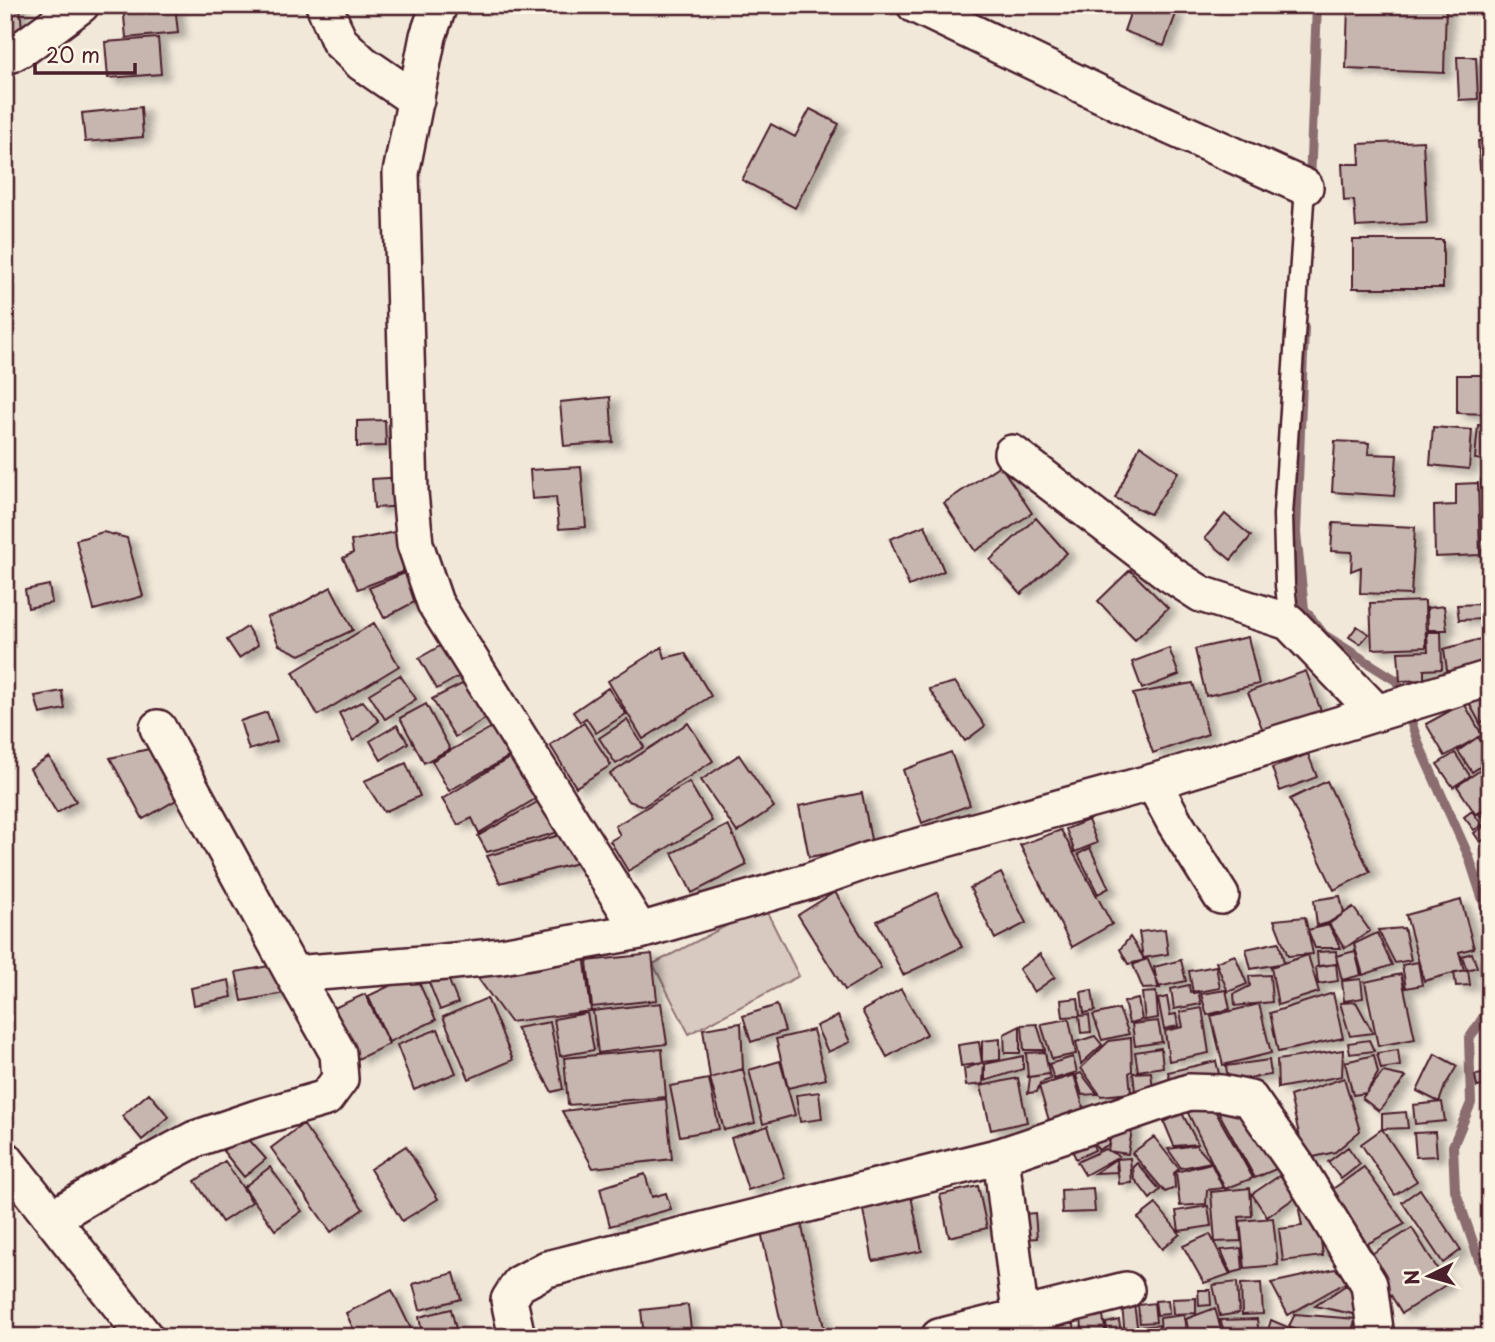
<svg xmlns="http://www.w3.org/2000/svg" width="1495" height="1342" viewBox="0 0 1495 1342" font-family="'Playpen Sans',sans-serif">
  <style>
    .green { fill: #d8cac0; stroke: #917476; stroke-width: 2 }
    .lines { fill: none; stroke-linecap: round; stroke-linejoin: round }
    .stream { stroke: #8b6d6f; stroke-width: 10 }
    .building { fill: #c7b6af; stroke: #4a1f2b; stroke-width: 2; filter: url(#shadow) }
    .lane-casing { stroke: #4a1f2b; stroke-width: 23 }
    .street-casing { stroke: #4a1f2b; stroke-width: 40 }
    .lane { stroke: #fcf5e5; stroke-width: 18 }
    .street { stroke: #fcf5e5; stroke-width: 35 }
  </style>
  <defs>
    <filter id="shadow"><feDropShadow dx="8" dy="4.5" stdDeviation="3.5" flood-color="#0004"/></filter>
  </defs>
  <rect width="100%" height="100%" fill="#f1e8da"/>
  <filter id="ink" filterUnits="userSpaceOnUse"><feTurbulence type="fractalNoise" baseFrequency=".0143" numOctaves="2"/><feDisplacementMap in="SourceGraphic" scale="14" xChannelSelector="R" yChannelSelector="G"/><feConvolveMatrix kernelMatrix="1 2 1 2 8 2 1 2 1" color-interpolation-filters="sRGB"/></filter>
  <g filter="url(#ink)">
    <path class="green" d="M764,906l35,70 -110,58 -36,-70z"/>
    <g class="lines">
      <path class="stream" d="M1310,183l7,-178
        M1304,328l-8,205 8,76 20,26 73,46 22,64 50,112 21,65
        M1487,1337l-3,-63 -29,-84 -2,-44 18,-43 -2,-64 21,-32"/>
    </g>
    <path class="building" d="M5,5h15l3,40 -18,2z
      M123,5h52l3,28 -52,5z
      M1133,5h20l23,9 -12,32 -40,-15z
      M1348,5h98l-2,68 -98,-4z
      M158,38l3,36 -53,4 -3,-36z
      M1457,57h19l2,42 -19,1z
      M141,107l2,30 -58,5 -3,-29z
      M810,109l29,15 -44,84 -53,-28 29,-56 24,13z
      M1490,140v28l-10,1 -2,-28z
      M1423,141l4,82 -71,4 -2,-27 -10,1 -2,-37h18l-1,-20z
      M1353,240h90v48h-90z
      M1483,275h7v65h-1z
      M1484,348h6v21l-4,1z
      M1457,375h33v39l-33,-1z
      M610,397l3,45 -49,4 -4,-44z
      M385,420l1,26 -29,1v-26z
      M1478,425l12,1v35l-15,-2z
      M1433,427l39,3 -3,39 -39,-4z
      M1335,441l34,2 -1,11 29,1 -3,41 -62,-4z
      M1140,445l38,27 -28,42 -35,-16z
      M1000,465l32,48 -57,38 -31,-48z
      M581,467l5,60 -27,2 -3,-32 -24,2 -2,-29z
      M404,477l2,29 -32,2 -2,-29z
      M1481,479h9v64l-6,1z
      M1478,483l2,72 -45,2 -1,-51 22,-1v-21z
      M1225,514l26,22 -20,24 -26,-22z
      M1036,518l31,35 -46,41 -31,-34z
      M1333,523l82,4 -4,68 -51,-2 1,-26 -10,4 1,-19 -21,-1z
      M925,525l19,46 -35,15 -19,-47z
      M103,532l24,6 16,58 -49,14 -18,-70z
      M395,532l9,16 -1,24 -45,17 -15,-31 10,-5 -2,-12z
      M1130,570l38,38 -33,32 -37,-39z
      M405,573l15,26 -36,19 -15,-30z
      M49,585l3,18 -24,5 -3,-18z
      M331,587l22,43 -53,25 -21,-10 -12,-28 26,-9z
      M1485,594h5v42h-3z
      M1425,601l1,46 -54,2 -2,-46z
      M1482,604l1,15 -24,1 -2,-15z
      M1444,606l3,24h-19l-1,-22z
      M374,623l25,43 -81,49 -25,-43z
      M1357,626l12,8 -9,10 -11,-7z
      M247,627l11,18 -19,13 -12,-18z
      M1427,632h14l1,37 -18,1v10l-24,1 -2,-29 30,-1z
      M1248,637l11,47 -53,12 -11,-47z
      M1484,638l6,26 -41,20 -5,-35z
      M447,642l18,31 -28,16 -18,-31z
      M662,647l3,11 20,-5 26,43 -68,43 -35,-58z
      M1169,648l10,27 -37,14 -10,-27z
      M1306,671l15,40 -57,22 -16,-41z
      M400,675l16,24 -31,20 -16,-25z
      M470,680l18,37 -33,20 -23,-38z
      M955,682l30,44 -20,15 -36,-52z
      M1193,683l15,51 -55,19 -20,-59z
      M608,688l18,26 -30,19 -10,-15 -6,4 -7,-10z
      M62,691l3,18 -25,5 -5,-18z
      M1490,692v25l-10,6 -12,-22z
      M363,701l16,20 -26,20 -14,-28z
      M1464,703l18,32 -37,21 -19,-32z
      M426,704l24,45 -26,14 -24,-45z
      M267,712l10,29 -28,9 -9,-29z
      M627,720l17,27 -28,17 -17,-26z
      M584,723l27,42 -35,22 -26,-42z
      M688,723l25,38 -69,45 -16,-5 -18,-27z
      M397,725l11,18 -27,17 -11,-19z
      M494,726l16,30 -61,35 -17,-30z
      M1478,737l12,17v6l-18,12 -14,-21z
      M149,749l27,51 -33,19 -33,-61z
      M951,752l19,53 -48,18 -19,-53z
      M1455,753l15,23 -17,11 -16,-23z
      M1308,754l9,23 -37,14 -8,-23z
      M739,755l35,52 -37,25 -36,-52z
      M49,757l27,44 -19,12 -27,-44z
      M511,757l24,42 -56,34 -7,-15 -14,7 -16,-26z
      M406,763l14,33 -36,16 -20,-31z
      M1485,767l5,5v31l-14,12 -19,-29z
      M1327,781l43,91 -36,18 -44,-91z
      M689,782l23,39 -84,50 -18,-30 10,-6 -5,-9z
      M862,793l10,52 -63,12 -10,-51z
      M541,800l18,32 -72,20 -9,-16z
      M1490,807v29l-10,6 -6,-9 12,-8 -7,-11z
      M1472,811l10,14 -8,5 -10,-13z
      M1088,820l9,23 -22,9 -9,-23z
      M728,825l19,40 -55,28 -20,-40z
      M1061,830l51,94 -40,23 -52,-102z
      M560,835l17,28 -77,20 -13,-27z
      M1090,848l19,40 -11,6 -20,-40z
      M1001,873l25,50 -31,16 -25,-51z
      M835,892l46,76 -36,22 -47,-75z
      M937,893l25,54 -59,28 -26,-54z
      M1340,896l4,17 -16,10 -11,3 -3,-26z
      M1461,900l13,48 -15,4 5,18 -40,11 -18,-66z
      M1353,907l17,24 -25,17 -16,-24z
      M1305,917l8,37 -25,2 -14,-36z
      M1329,925l12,23h-26l-7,-18z
      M1404,928l7,32 -16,3 -17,-33z
      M1165,929l3,25 -25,4 -4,-26z
      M1377,933l15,32 -29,10 -9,-31z
      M1130,937l15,23 -17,4 -8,-15z
      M1279,942l5,21 -33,6 -5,-20z
      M1336,951l1,13 -19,2 -1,-14z
      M1355,951l6,24 -19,5 -6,-24z
      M1472,953l5,14 -10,3 -5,-14z
      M584,954l7,57 -81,11 -38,-52z
      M652,954l5,46 -65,7 -5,-46z
      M1040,954l15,23 -21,15 -15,-23z
      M1235,955l12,29 -19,8 -12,-30z
      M1308,955l11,37 -41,13 -7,-38z
      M1147,958l13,30 -17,1 -10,-24z
      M1181,960l5,21 -28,6 -4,-20z
      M1418,962l4,23 -16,3 -4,-23z
      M280,964l5,29 -43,8 -6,-29z
      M1336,964l2,17 -20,3 -2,-17z
      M1216,966l4,22 -27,5 -4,-22z
      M1468,970l2,15 -14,1 -2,-14z
      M446,973l12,30 -18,7 -12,-30z
      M415,974l21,46 -47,22 -21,-46z
      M1401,974l14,65 -37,7 -13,-64z
      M1270,975l2,27 -37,4 -1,-12 16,-8 -1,-10z
      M1361,979l2,19 -19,3 -2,-20z
      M229,980l3,17 -38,8 -3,-17z
      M1189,985l1,7 8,-1 3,13 -27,5 -3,-20z
      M901,989l26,45 -40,23 -25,-46z
      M1092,990l3,21 -11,2 -3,-21z
      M1226,990l4,19 -23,6 -6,-21z
      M1156,992l2,26 -13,2 -3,-27z
      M1333,993l10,45 -65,14 -8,-39z
      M365,994l24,50 -31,15 -24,-51z
      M1167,997l3,18 6,-1 2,12 -14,3 -6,-30z
      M487,998l26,62 -44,19 -26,-62z
      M1078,998l2,18 -17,1 -2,-17z
      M1138,999l4,21 -13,3 -5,-21z
      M1356,1002l17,31 -23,3 -10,-33z
      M661,1003l6,41 -69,9 -5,-42z
      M1259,1004l12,49 -48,12 -12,-49z
      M777,1005l8,26 -34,11 -8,-26z
      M1202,1008l7,45 -40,8 -4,-30 18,-4 -3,-15z
      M1119,1009l10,25 -27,6 -9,-25z
      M587,1013l7,37 -34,6 -6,-37z
      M1089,1015l2,17 -10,1 -2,-17z
      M838,1016l12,26 -22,10 -12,-26z
      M1069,1019l7,35 -24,5 -11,-35z
      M1158,1021l4,21 -27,4 -3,-22z
      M550,1022l13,67 -11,3 -36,-64z
      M741,1023l2,46 -33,9 -7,-49z
      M1037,1024l8,26h-21l-2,-25z
      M1020,1026v27h-15l-1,-19z
      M438,1029l18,44 -42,17 -17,-45z
      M813,1030l13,49 -38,9 -12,-49z
      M1095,1036l7,9 -21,19 -5,-22z
      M1131,1038l1,33 -3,2 2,20 -30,3 -20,-28 28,-27z
      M1000,1039v21l-18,2v-21z
      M1369,1040l5,11 -24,3 -2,-11z
      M979,1042l3,21 -21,3 -3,-21z
      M1161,1048l2,19 -25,4 -3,-19z
      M662,1049l4,48 -98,8 -4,-47z
      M1343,1050l-1,26 -64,12 -1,-28z
      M1398,1050l2,16 -19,3 -4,-16z
      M1045,1052l4,22 -21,3 -2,-24z
      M1435,1054l22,12 -12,20 -6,16 -22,-11z
      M1374,1055l4,18 -12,20 -13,2 -8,-33z
      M1023,1056v13l-38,12v-17z
      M1073,1057l4,15 -23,7 -5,-15z
      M1269,1060l2,15 -43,6 -2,-15z
      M780,1061l15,54 -32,9 -14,-54z
      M1216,1061l4,17 -48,10 -4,-16z
      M984,1062l-1,22 -17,2 -2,-17z
      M743,1069l12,54 -31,7 -14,-52z
      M1151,1072l2,17 -18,2 -2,-18z
      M1383,1072l23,5 -27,34 -17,-13z
      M1081,1073l16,21 -15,1 -6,-20z
      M1490,1073v12l-13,2 -2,-12z
      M1049,1074l2,5 -11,4 -3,9 -9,1 2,-16z
      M1074,1075l11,38 -35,11 -11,-38z
      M1018,1078l9,44 -36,8 -10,-44z
      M1344,1078l16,53 -25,21 -30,7 -15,-63z
      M709,1079l10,50 -39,7 -10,-50z
      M819,1092l3,27 -22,3 -4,-27z
      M149,1093l20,24 -27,23 -20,-24z
      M666,1099l6,60 -79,9 -31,-57z
      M1442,1102l3,19 -30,3 -2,-19z
      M1242,1104l41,62 -28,12 -40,-72z
      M1214,1109l39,69 -28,11 -38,-78z
      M1406,1112l2,16 -26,1v-15z
      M1182,1113l16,31 -24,2 -10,-24z
      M1113,1121l20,3 -5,30 -20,-3z
      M303,1124l60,85 -32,23 -60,-84z
      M768,1126l17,52 -37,12 -17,-52z
      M1103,1128l7,16 -12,6 -8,-16z
      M1382,1129l35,52 -22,14 -34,-51z
      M1088,1132l7,18 -19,9 -8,-18z
      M1435,1132l2,24 -21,1 -2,-24z
      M243,1133l23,26 -22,18 -21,-26z
      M1154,1137l25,32 -5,4 1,15 -10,4 -33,-39z
      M1196,1145l15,17 -30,6 -13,-19z
      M406,1146l32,53 -36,22 -32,-52z
      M1348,1147l12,17 -19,15 -13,-17z
      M1105,1149l14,7 -34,19 -8,-13z
      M1130,1158l2,25 -13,1 -2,-25z
      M1116,1159l1,13 -22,1z
      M225,1161l27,41 -30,20 -27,-41z
      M1137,1163l23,27 -10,9 -16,-21 -1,-11z
      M1211,1163l12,25 -16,2 -1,14 -26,2 -4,-34z
      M270,1167l32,44 -27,19 -31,-43z
      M1364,1167l41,57 -40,21 -35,-54z
      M1291,1168l15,22 -39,27 -15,-23z
      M645,1174l7,23 14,-4 5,16 -61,17 -10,-38z
      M978,1186l9,42 -38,9 -9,-42z
      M1093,1188l2,24 -33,1 -1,-23z
      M1250,1188l2,28 -13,1 2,24 -26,1 -4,-50z
      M1420,1189l41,61 -18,13 -41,-61z
      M911,1196l11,55 -49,10 -11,-56z
      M1156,1204l24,30 -18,15 -24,-31z
      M1208,1206l3,20 -32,5 -3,-20z
      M1316,1207l7,49 -40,5 -4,-32 23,-3 -3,-16z
      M1035,1213l2,25 -11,1 -2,-25z
      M800,1218l26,119h-42l-24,-110z
      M1273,1218l5,47 -33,3 -5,-47z
      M1412,1228l35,56 -45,29 -35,-56z
      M1210,1234l20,40 -26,9 -21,-37z
      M1241,1248l2,22 -12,3 -10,-23z
      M1335,1269l15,11 -62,35 -17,-32z
      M454,1273l7,26 -41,11 -7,-26z
      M1237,1282l2,31 -19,3 -7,-31z
      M1261,1283l2,31 -21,1 -1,-31z
      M1346,1285l20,16 -8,14 -43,-9z
      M392,1290l23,47h-58l-11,-24z
      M1198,1290h12l1,15 -12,1z
      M1196,1298v15l-23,1 -1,-15z
      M1168,1300l1,14 -12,1 -2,-14z
      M1154,1303l2,19 -16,1 -2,-18z
      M1134,1304l4,29 -13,2 -3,-29z
      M688,1305l4,32h-48l-3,-27z
      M1215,1308l8,29h-33l-4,-18z
      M451,1309l5,20 -33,8 -4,-20z
      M1295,1314l61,5 -7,18h-32l-28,-11z
      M1103,1315l3,22h-23l-2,-19z
      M1184,1315l2,19 -25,2 -1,-18z
      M1257,1319l2,18 -33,-2 -6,-15z
      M1119,1320l2,13 -13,2 -2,-12z
      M1271,1320l37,16v1h-42z
      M1057,1324h17l1,13h-17z
      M1159,1325l1,12h-20l-1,-10z"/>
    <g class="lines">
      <defs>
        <path id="lane" d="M1289,622l-4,-37 -2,-70 22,-328 5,-1"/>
        <path id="street" d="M324,5l15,36 23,22 54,37
          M439,5l-11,31 -27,137 9,320 5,51 20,59 205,328
          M915,5l227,109 163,73
          M5,57l21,-11 55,-41
          M1012,453l158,121 31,20 88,28 88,91
          M158,728l135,246 142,-11 67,-7 138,-25 170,-50 59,-21 284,-78 337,-104
          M1153,782l22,41 46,73
          M1001,1156l22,181
          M5,1159l140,178
          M52,1218l49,-29 94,-50 65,-22 66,-19 14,-19 -2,-26 -45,-79
          M517,1337l-8,-37 10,-16 28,-15 454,-113 188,-64 33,1 28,6 47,67 72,118 7,53
          M939,1337l187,-47"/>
      </defs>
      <use href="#lane" class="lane-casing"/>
      <use href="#street" class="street-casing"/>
      <use href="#lane" class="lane"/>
      <use href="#street" class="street"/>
    </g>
  </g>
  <rect width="1495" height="1342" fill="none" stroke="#fcf5e5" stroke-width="28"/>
  <rect x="14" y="14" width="1467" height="1314" fill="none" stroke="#4a1f2b" stroke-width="2.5" filter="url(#ink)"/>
  <g transform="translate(1429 1276) rotate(265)" stroke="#fcf5e5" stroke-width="5" paint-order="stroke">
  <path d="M0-5L12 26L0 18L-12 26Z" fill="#4a1f2b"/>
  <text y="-10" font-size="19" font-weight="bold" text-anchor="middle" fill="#4a1f2b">N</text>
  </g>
  <path d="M35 63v10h100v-10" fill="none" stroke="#4a1f2b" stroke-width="3.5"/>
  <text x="46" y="63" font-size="21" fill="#4a1f2b" stroke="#fcf5e5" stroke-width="5" paint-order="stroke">20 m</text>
</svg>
